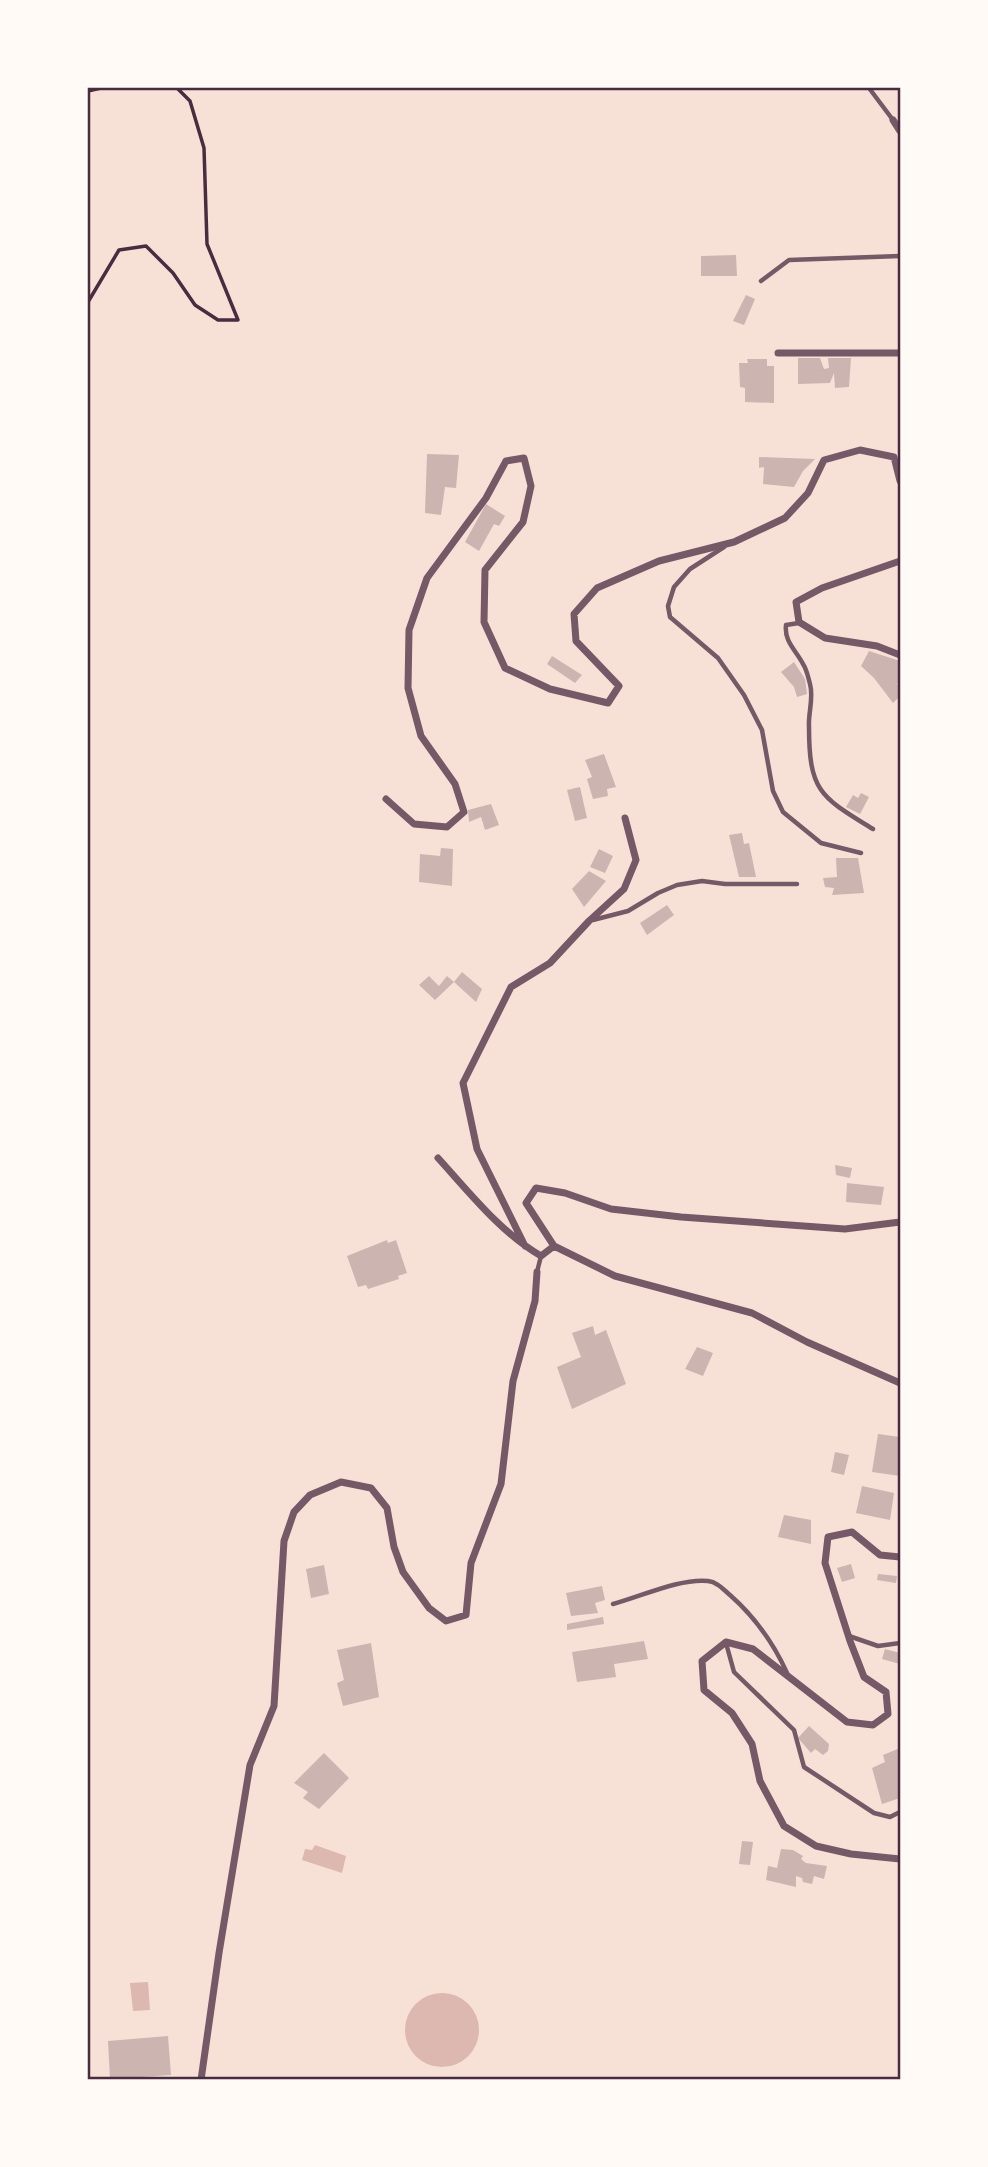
<svg xmlns="http://www.w3.org/2000/svg" width="988" height="2167" viewBox="0 0 988 2167" font-family="'Varela Round',sans-serif">
  <style>
    .water { fill: #dcb8b0 }
    .building { fill: #ccb4b1 }
    .lines { fill: none; stroke-linecap: round; stroke-linejoin: round }
    .path { stroke: #4a2c40; stroke-width: 3.5 }
    .service { stroke: #755966; stroke-width: 4.5 }
    .minor { stroke: #755966; stroke-width: 7 }
    .neatline { fill: none; stroke: #4a2c40; stroke-width: 2.5 }
  </style>
  <rect width="100%" height="100%" fill="#f7e1d7"/>
  <path class="water" d="M315,1845l31,11 -4,17 -40,-13 3,-11 7,1z
    M148,1982l2,28 -17,1 -3,-28z
    M405 2030a37 37 0 1 1 74 0a37 37 0 1 1-74 0Z"/>
  <path class="building" d="M736,255l1,21h-36v-20z
    M746,295l9,4 -11,26 -11,-4z
    M798,358h22l4,11 5,-1 -1,-10h23l-2,29 -14,1 -1,-15 -4,10 -32,1z
    M747,359h20v7h7v37l-29,-1v-14l-5,-1 -1,-24h9z
    M427,454l32,1 -3,33 -11,-1 -4,28 -16,-2z
    M759,457l56,2 -12,12 -9,16 -31,-3 1,-17 -5,1z
    M486,504l19,12 -6,10 -5,-2 -15,27 -14,-9z
    M869,651l31,10v20l-3,3 3,4v8l-7,7 -19,-25 -13,-12z
    M552,656l30,19 -7,8 -28,-19z
    M794,662l11,17 2,15 -10,3 -3,-10 -13,-15z
    M604,754l12,33 -9,2 1,7 -15,3 -6,-20 5,-2 -7,-17z
    M580,787l7,31 -12,3 -8,-31z
    M861,793l8,4 -9,17 -14,-7 7,-12 5,3z
    M491,804l8,21 -14,5 -4,-13 -12,5 -1,-12z
    M742,833l2,11 5,-1 7,34h-17l-10,-42z
    M441,848l12,1 -1,37 -33,-4 1,-28 20,2z
    M599,849l14,7 -8,17 -15,-6z
    M836,858h22l6,35 -32,2 2,-7 -9,-1 -2,-9 14,-1z
    M589,871l17,10 -22,26 -12,-18z
    M667,905l7,10 -27,20 -7,-12z
    M462,972l20,17 -6,13 -22,-20z
    M429,976l10,10 8,-10 7,6 -19,18 -16,-15z
    M835,1165l17,3 -2,10 -14,-3z
    M847,1183l37,4 -3,18 -35,-3z
    M387,1240l1,3 8,-3 11,33 -9,3 1,3 -31,10 -2,-4 -8,2 -11,-31z
    M593,1326l2,9 11,-5 20,54 -54,25 -15,-42 24,-10 -9,-24z
    M697,1347l16,6 -10,23 -18,-7z
    M878,1434l22,3v39l-28,-4z
    M835,1452l14,3 -5,20 -13,-3z
    M862,1486l32,7 -4,27 -34,-7z
    M784,1515l27,5v24l-33,-7z
    M851,1564l4,14 -13,4 -5,-14z
    M324,1565l5,29 -18,4 -5,-29z
    M878,1574l19,2 -1,7 -19,-3z
    M602,1586l3,14 -10,3 3,10 -27,3 -5,-23z
    M603,1617l1,7 -37,6v-6z
    M644,1641l4,18 -34,5 2,13 -39,5 -5,-30z
    M371,1643l8,54 -36,9 -6,-23 7,-3 -7,-30z
    M885,1649l15,4v11l-18,-5z
    M809,1726l20,18 -1,7 -5,4 -8,-6 -4,4 -13,-15z
    M900,1748v50l-18,6 -10,-36 13,-6 -2,-7z
    M324,1753l25,25 -30,31 -16,-11 5,-6 -14,-9z
    M742,1841l11,1 -3,23 -11,-1z
    M781,1849l12,1 10,6 -2,3 5,4 21,3 -3,13 -10,-3 -2,8 -9,-2 -1,-4 -6,-2v11l-30,-7 2,-14 9,2z
    M168,2036l3,39 -61,4 -2,-38z"/>
  <g class="lines">
    <path class="path" d="M88,91l13,-3
      M88,302l31,-52 27,-4 27,27 22,32 23,15h20l-31,-76 -3,-96 -14,-47 -13,-13"/>
    <path class="service" d="M869,88l24,32
      M761,281l28,-21 111,-4
      M724,547l-34,22 -16,18 -6,19 2,11 48,41 26,37 18,35 11,61 10,21 38,31 40,10
      M799,623l-13,2c-2,17 10,25 17,39 4,6 5,13 7,20 4,14 -2,29 -1,43 0,65 12,70 64,102
      M593,920l35,-9 30,-18 19,-8 25,-4 23,3h72
      M537,1272l4,-16
      M613,1604c27,-7 67,-26 95,-23 9,1 15,8 22,14 26,23 43,47 57,78
      M849,1636l29,10 22,-3
      M726,1643l8,29 60,58 10,37 70,46 16,4 10,-5"/>
    <path class="minor" d="M893,120l7,11
      M778,353h122
      M900,561l-78,27 -26,14 3,20 26,16 52,8 23,9
      M386,799l28,25 33,3 17,-15 -9,-28 -34,-48 -13,-48 1,-58 18,-52 59,-80 20,-37 18,-3 7,28 -8,36 -38,48 -1,52 21,46 45,21 58,14 11,-17 -43,-45 -2,-27 23,-26 62,-27 75,-19 51,-24 23,-25 16,-33 36,-10 34,7 6,24
      M438,1158c31,34 63,75 103,98l13,-10
      M900,1222l-55,7 -164,-12 -70,-8 -46,-16 -29,-5 -10,15 28,43 61,30 137,37 55,29 93,41
      M525,1246l-48,-97 -14,-66 48,-96 39,-24 39,-42 35,-32 12,-29 -11,-42
      M900,1557l-20,-2 -28,-23 -24,5 -3,26 25,78 14,36 22,15 2,22 -15,11 -26,-3 -94,-73 -27,-7 -24,19 2,29 28,23 20,31 8,37 24,45 32,20 35,8 49,5
      M201,2080l18,-127 31,-188 24,-59 10,-165 10,-29 16,-17 31,-13 30,6 16,20 7,39 9,25 26,36 17,13 20,-6 5,-52 30,-79 12,-103 22,-80 2,-29"/>
  </g>
  <rect width="988" height="2167" fill="none" stroke="#fffaf5" stroke-width="178"/>
  <rect x="89" y="89" width="810" height="1989" class="neatline"/>
</svg>
